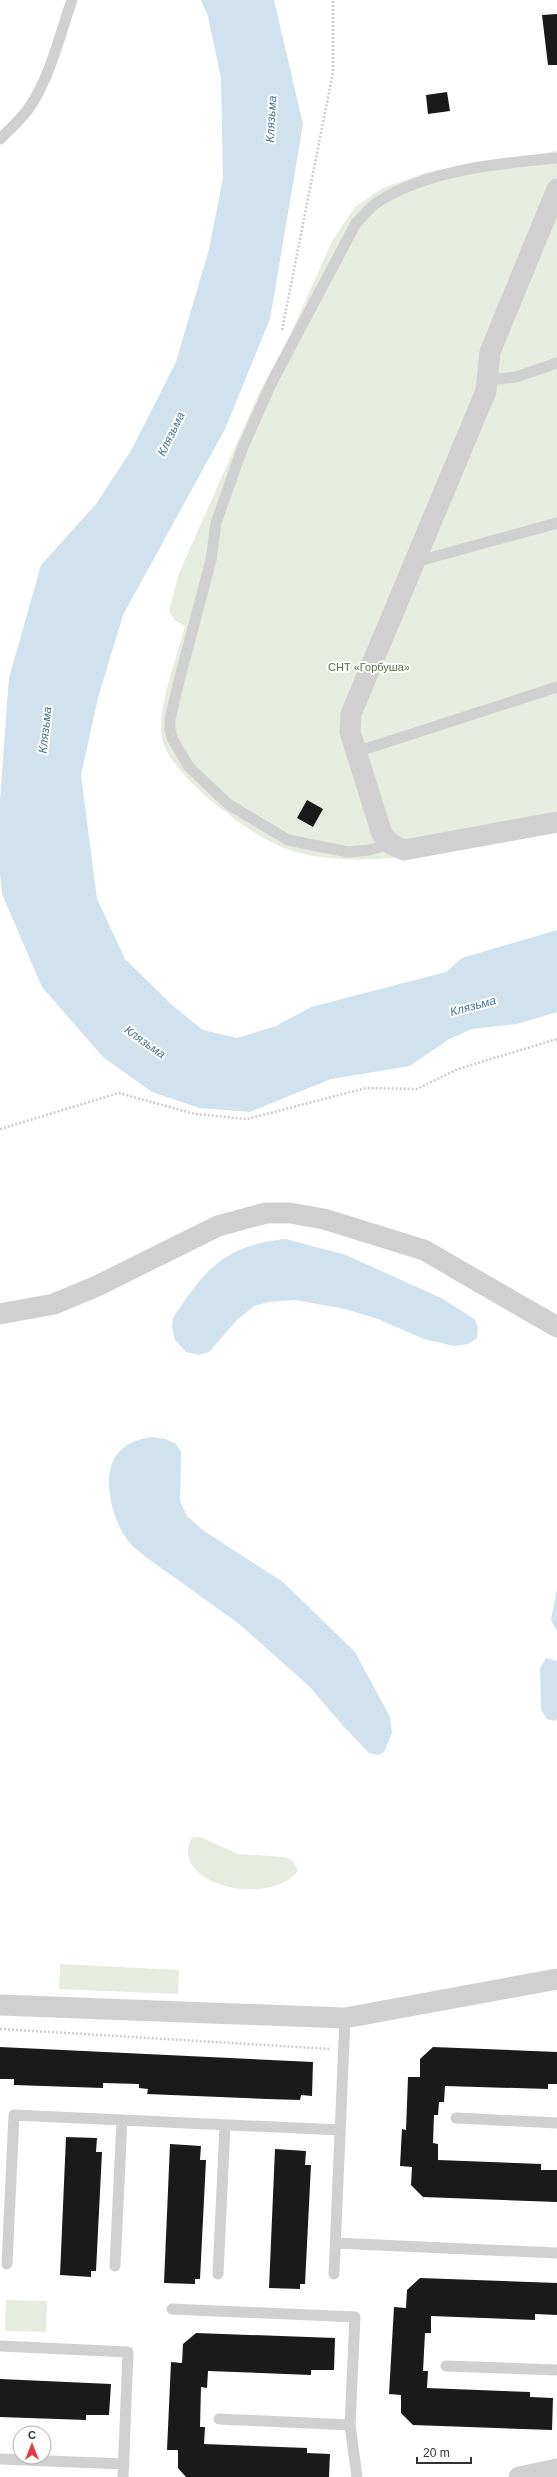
<svg xmlns="http://www.w3.org/2000/svg" width="557" height="2477" viewBox="0 0 557 2477" font-family="Arial,sans-serif">
  <style>
    .green { fill: #e6ecdf }
    .water { fill: #cfe2ee }
    .building { fill: #1a1a1a }
    .lines { fill: none; stroke-linecap: round; stroke-linejoin: round }
    .path { stroke: #cdcdcd; stroke-width: 2.5; stroke-dasharray: 2 2; stroke-linecap: butt }
    .lane { stroke: #d0d0d0; stroke-width: 11 }
    .street { stroke: #d0d0d0; stroke-width: 21 }
    .labels { text-anchor: middle; dominant-baseline: central; stroke-width: 4; stroke-linejoin: round; paint-order: stroke }
    .park-label { font-size: 11px; fill: #56703f; stroke: #fff }
    .water-label { font-size: 12px; font-style: italic; fill: #3f7597; stroke: #fff }
  </style>
  <rect width="100%" height="100%" fill="#fff"/>
  <path class="green" d="M557,151v681c-73,13 -206,45 -275,15 -24,-10 -47,-27 -68,-44 -17,-13 -48,-43 -52,-65 -6,-26 16,-85 23,-112l-11,-6 -5,-9 10,-38 81,-182 30,-56 42,-94 24,-35 27,-18 45,-16z
    M200,1837l38,17 47,3 8,4 5,10c-30,38 -131,12 -106,-33z
    M60,1964l119,6 -1,24 -119,-5z
    M6,2300l41,1 -1,31 -41,-1z"/>
  <path class="water" d="M201,0h73l29,124 -33,195 -45,110 -102,186 -25,83 -17,77 16,124 28,60 47,46 31,25 34,8 39,-12 35,-19 135,-35 16,-14 95,-28v82l-40,12 -45,5 -23,10 -39,27 -79,13 -81,33 -51,-4 -47,-16 -49,-35 -61,-70 -40,-93 -2,-20v-74l9,-122 32,-113 55,-61 36,-55 44,-87 33,-113 14,-71 -2,-100 -13,-62z
    M286,1239l60,16 97,44 31,20 4,8 -1,11 -9,6 -14,2 -30,-7 -46,-20 -33,-10 -50,-9 -26,2 -15,4 -17,14 -28,32 -10,3 -13,-3 -11,-12 -3,-13 1,-9c33,-50 52,-73 113,-79z
    M152,1437l14,2 10,5 5,8 -1,49 7,15 17,15 79,51 72,70 35,65 2,16 -8,19 -6,3 -9,-2 -25,-26 -34,-40 -72,-64 -95,-68c-4,-4 -10,-8 -14,-13 -17,-21 -32,-74 -6,-94 9,-7 18,-9 29,-11z
    M557,1589v42l-6,-11z
    M546,1658l11,3v58l-3,2 -7,-2 -6,-9 -1,-42z"/>
  <path class="building" d="M557,14v51h-9l-6,-50z
    M447,92l3,19 -22,3 -2,-19z
    M307,800l16,9 -10,18 -16,-9z
    M0,2047l313,15 -1,34 -11,-1 -1,5 -33,-1 -120,-5 1,-5 -9,-1v-4l-36,-1v5l-89,-3v-6h-14z
    M433,2047l124,5v32h-9v5l-103,-3 -1,16h-5l-1,13h-4l-1,28 5,1v16l103,4v6h16v32l-134,-5 -12,-12 1,-18 -12,-1 2,-37 4,1 2,-53h12v-18z
    M66,2137l31,1 -1,14h6l-6,119h-5v6l-31,-2z
    M170,2144l31,2 -1,14h6l-6,119h-5v5l-31,-1z
    M275,2149l31,2 -1,14h6l-6,119h-5v5l-31,-1z
    M420,2278l137,5v32l-22,-1v6l-104,-4v17h-6l-2,38h5l-1,17 103,4v5l23,1 -1,32 -139,-5 -12,-12v-18l-12,-1 5,-87 12,1 1,-18z
    M196,2333l139,5 -1,32h-23v5l-103,-4 -1,17 -6,-1 -1,40h5l-1,17 103,4v5l23,1 -1,23h-143l-8,-9v-18h-11l4,-88 11,1 1,-19z
    M0,2379l111,5 -2,31h-23v5l-86,-3z"/>
  <g class="lines">
    <path class="path" d="M282,330l51,-258v-72
      M0,1129l119,-36 76,21 52,5 119,-31 51,1 41,-20 99,-30
      M0,2029l331,20"/>
    <path class="lane" d="M0,139c11,-11 23,-21 31,-34 20,-31 29,-71 41,-105
      M488,380l28,-3 41,-14
      M415,562l142,-39
      M356,752l201,-65
      M391,844l-22,6 -21,2 -60,-12 -60,-36 -39,-37 -16,-27 -3,-10v-11l9,-38 32,-121 5,-37 26,-74 30,-67 84,-159c7,-6 13,-16 22,-21 49,-32 122,-39 179,-44
      M456,2118l101,5
      M335,2243l222,10
      M7,2264l7,-149 326,15
      M115,2266l7,-146
      M218,2274l7,-149
      M334,2274l11,-256
      M172,2309l183,8 -5,108 7,52
      M0,2346l128,6 -5,125
      M446,2366l111,4
      M219,2419l131,6
      M0,2459l124,5"/>
    <path class="street" d="M557,189l-67,163 -4,39 -135,323 -1,18 32,102 9,10 13,6 153,-28
      M0,1314l54,-10 43,-18 121,-60 48,-13h24l34,6 100,31 133,77
      M0,2005l345,13 212,-39
      M519,2477l38,-8"/>
  </g>
  <g class="labels">
    <g class="park-label">
      <text x="369" y="667">СНТ «Горбуша»</text>
    </g>
    <g class="water-label">
      <text transform="translate(271 119) rotate(-87)">Клязьма</text>
      <text transform="translate(171 434) rotate(-64)">Клязьма</text>
      <text transform="translate(45 730) rotate(-84)">Клязьма</text>
      <text transform="translate(473 1006) rotate(-15)">Клязьма</text>
      <text transform="translate(145 1042) rotate(35)">Клязьма</text>
    </g>
  </g>
  <g transform="translate(32 2445)"><circle r="19" fill="#ffffff" stroke="#adadad"/>
  <path d="M0-3L7 15L0 10L-7 15Z" fill="#e63946"/>
  <text y="-6" font-size="11" font-weight="bold" text-anchor="middle" fill="#333333">С</text>
  </g>
  <path d="M417 2457v6h54v-6" fill="none" stroke="#333333" stroke-width="2"/>
  <text x="423" y="2457" font-size="12" fill="#333333" stroke="#ffffff" stroke-width="3" paint-order="stroke">20 m</text>
</svg>
